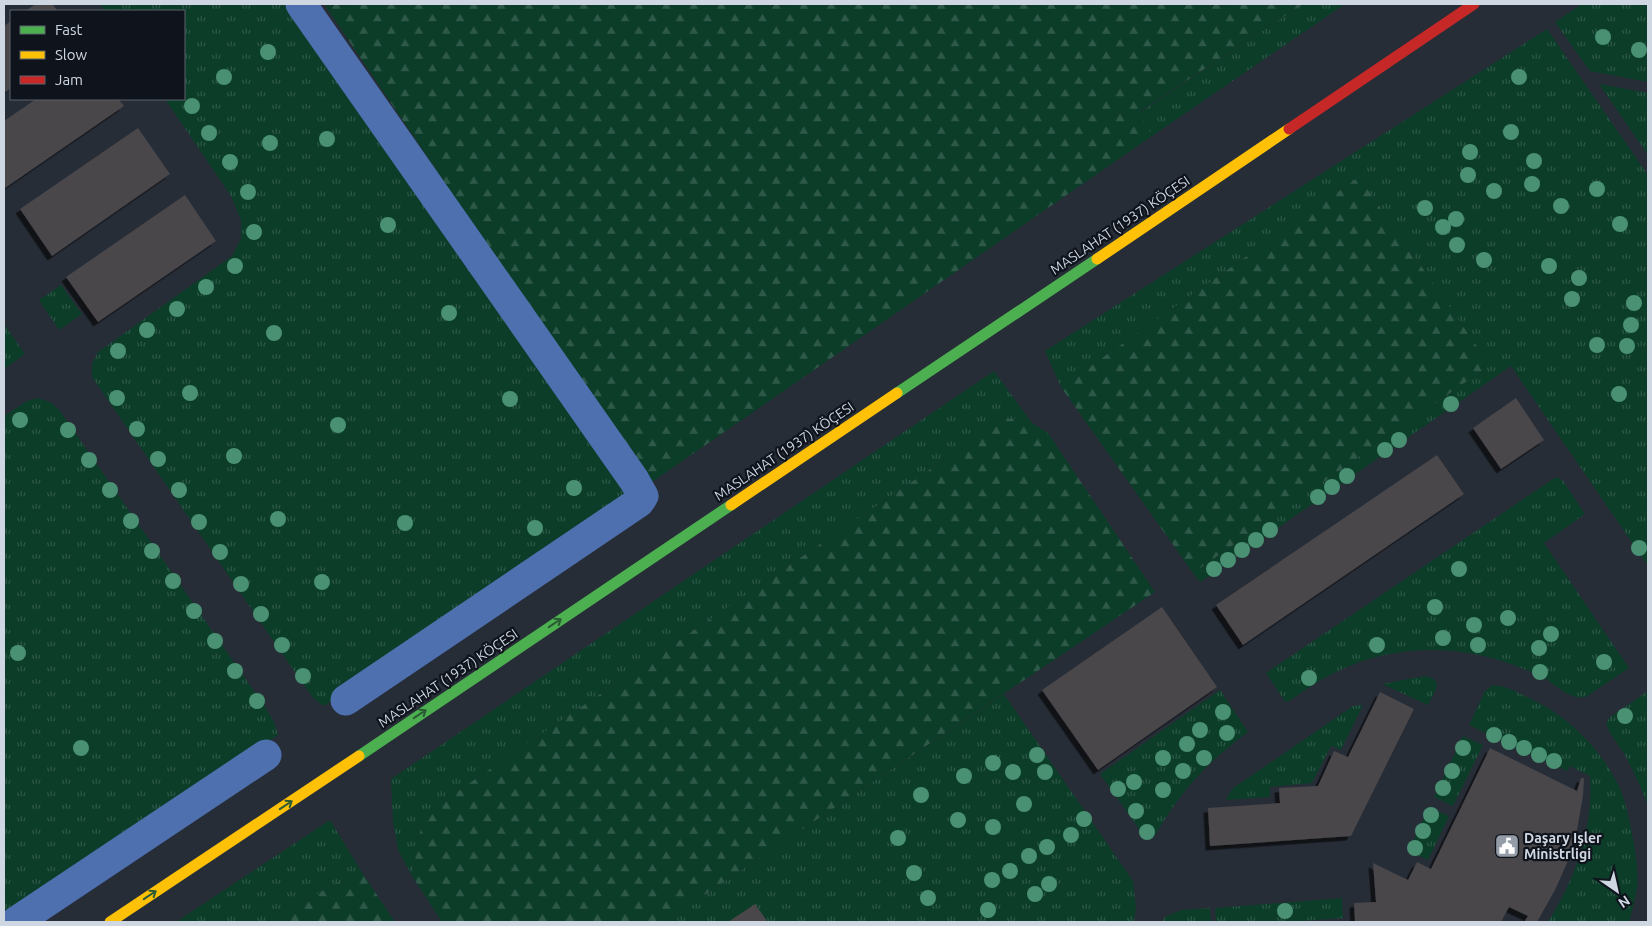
<svg xmlns="http://www.w3.org/2000/svg" width="1652" height="926" viewBox="0 0 1652 926" font-family="Ubuntu,sans-serif">
  <style>
    .grass { fill: url(#grass-tufts) }
    .forest { fill: url(#forest-firs) }
    .lines { fill: none; stroke-linecap: round; stroke-linejoin: round }
    .canal { stroke: #4e70af; stroke-width: 31 }
    .building { fill: #48464a; filter: url(#shadow) }
    .fast { stroke: #4caf50; stroke-width: 11 }
    .slow { stroke: #ffc107; stroke-width: 11 }
    .jam { stroke: #c62828; stroke-width: 11 }
    .tree { fill: #4a9173 }
    .oneway { stroke: #2a5a33 }
    .labels { text-anchor: middle; dominant-baseline: central; stroke-width: 4.5; stroke-linejoin: round; paint-order: stroke }
    .street-label { font-size: 14px; fill: #cfd7e3; stroke: #0f141c }
    .poi-label { font-size: 14px; font-weight: bold; fill: #cfd7e3; stroke: #0f141c; text-anchor: start }
  </style>
  <defs>
    <pattern id="grass-tufts" width="24" height="20" patternUnits="userSpaceOnUse" patternTransform="scale(1.25)"><rect width="24" height="20" fill="#0b3d29"/><path d="M3 7l-1-3M5 7V3M7 7l1-3M15 17l-1-3M17 17v-4M19 17l1-3" fill="none" stroke="#2e5848"/></pattern>
    <pattern id="forest-firs" width="22" height="20" patternUnits="userSpaceOnUse" patternTransform="scale(1.25)"><rect width="22" height="20" fill="#0b3d29"/><path d="M5 1l3.5 6h-7zM16 11l3.5 6h-7z" fill="#2e5848"/></pattern>
    <filter id="shadow"><feDropShadow dx="-4.5" dy="4.5" stdDeviation="0" flood-color="#0009"/></filter>
  </defs>
  <rect width="100%" height="100%" fill="#272d37"/>
  <path class="grass" d="M100,4h195l335,480 6,12 -312,210 -10,-7 -13,-18 -209,-304v-13l6,-12 134,-96 9,-17v-19l-10,-24 -66,-97h19v-88h-79z
    M1303,4h42l-193,132 -13,-23z
    M1582,4h66v78l-58,-11 -35,-49z
    M1547,29l101,146v391l-137,-200 -311,216 -7,-9 297,-208 -131,-188 -298,210 -16,-36z
    M1599,84l49,9v62z
    M61,285l21,29 -23,16 -20,-30z
    M4,324l21,30 -21,15z
    M994,371l38,52 -8,-5 -20,1 -533,363 -48,35 -11,59 -14,-26 -5,-28 -2,-43z
    M38,398l14,5 8,8 205,296 9,15 4,13 -274,180v-499l23,-15z
    M1558,477l5,4 22,33 -41,29 85,125 -43,29c-17,4 -32,-15 -46,-21 -66,-31 -135,-36 -202,-5 -17,8 -33,19 -49,30l-3,1 -2,-2 -18,-27 287,-194z
    M1425,676c21,4 9,16 3,29l-46,-21z
    M1493,685c15,1 29,10 42,16 36,17 71,54 86,90 6,15 9,32 12,48 3,16 6,34 4,50 -2,11 -5,22 -8,33h-81c27,-42 46,-95 42,-146l-20,-10 -3,5 -98,-46 16,-34z
    M1220,690l28,42c-41,30 -69,61 -94,105l-4,2 -6,-3 -44,-62z
    M1648,691v115c-7,-19 -15,-36 -25,-54 -6,-10 -13,-17 -17,-28l4,-7z
    M1004,694l129,187 3,27 -2,14h-470z
    M1363,705l-22,45 -10,-4 -19,37 -42,4v10l-44,3 6,-11 121,-83z
    M1463,736l20,9 -30,61 -19,-9z
    M1429,807l20,9 -21,44 -19,-9z
    M330,820l33,54 -29,10 -62,38h-96z
    M1342,898l1,20 -56,4h-71l-1,-14z
    M1210,908l1,14h-49l3,-5 16,-7z"/>
  <path class="forest" d="M324,4h979l-164,108 13,24 -500,346 -142,-203z
    M1359,177l131,188 -297,208 -132,-186z
    M1024,418l24,15 107,159 -491,330h-222l-30,-46 11,-59 48,-35 533,-363z
    M363,874l32,48h-123l62,-38z"/>
  <g class="lines">
    <path class="canal" d="M301,4l333,476 9,16 -4,6 -293,198
      M16,922l250,-167"/>
  </g>
  <path class="building" d="M36,4h16l6,7h-33z
    M11,21v67l-7,5v-67z
    M36,99h82l6,7 -119,82 -1,-2v-65z
    M138,128l32,46 -118,82 -32,-47z
    M185,195l31,46 -118,81 -32,-45z
    M1516,398l28,42 -43,29 -28,-41z
    M1437,455l27,39 -221,151 -27,-40z
    M1162,607l55,80 -119,83 -56,-80z
    M1380,692l34,17 -63,127 -141,10 -2,-38 72,-5 -1,-15 39,-2 16,-35 14,6z
    M1490,748l87,43 4,-13h3l-1,18 -6,34 -10,33 -12,27 -18,32h-13l4,-6 -19,-9 -8,15h-146l-1,-19 22,-1 -3,-39 35,17 9,-18 14,7z
    M755,904l13,18h-40z"/>
  <g class="lines">
    <path class="fast" d="M897,393l200,-134
      M359,756l372,-251"/>
    <path class="slow" d="M1097,259l192,-130
      M731,505l166,-112
      M110,922l249,-166"/>
    <path class="jam" d="M1289,129l185,-125"/>
  </g>
  <g class="tree">
    <circle cx="1603" cy="37" r="8"/>
    <circle cx="1639" cy="50" r="8"/>
    <circle cx="268" cy="52" r="8"/>
    <circle cx="224" cy="77" r="8"/>
    <circle cx="1519" cy="77" r="8"/>
    <circle cx="192" cy="106" r="8"/>
    <circle cx="1511" cy="132" r="8"/>
    <circle cx="209" cy="133" r="8"/>
    <circle cx="327" cy="139" r="8"/>
    <circle cx="270" cy="143" r="8"/>
    <circle cx="1470" cy="152" r="8"/>
    <circle cx="1534" cy="161" r="8"/>
    <circle cx="230" cy="162" r="8"/>
    <circle cx="1468" cy="175" r="8"/>
    <circle cx="1532" cy="184" r="8"/>
    <circle cx="1597" cy="189" r="8"/>
    <circle cx="1494" cy="191" r="8"/>
    <circle cx="248" cy="192" r="8"/>
    <circle cx="1561" cy="206" r="8"/>
    <circle cx="1425" cy="208" r="8"/>
    <circle cx="1456" cy="219" r="8"/>
    <circle cx="1620" cy="224" r="8"/>
    <circle cx="388" cy="225" r="8"/>
    <circle cx="1443" cy="227" r="8"/>
    <circle cx="254" cy="232" r="8"/>
    <circle cx="1457" cy="245" r="8"/>
    <circle cx="1484" cy="260" r="8"/>
    <circle cx="235" cy="266" r="8"/>
    <circle cx="1549" cy="266" r="8"/>
    <circle cx="1579" cy="278" r="8"/>
    <circle cx="206" cy="287" r="8"/>
    <circle cx="1572" cy="299" r="8"/>
    <circle cx="1634" cy="303" r="8"/>
    <circle cx="177" cy="309" r="8"/>
    <circle cx="449" cy="313" r="8"/>
    <circle cx="1631" cy="325" r="8"/>
    <circle cx="147" cy="330" r="8"/>
    <circle cx="274" cy="333" r="8"/>
    <circle cx="1597" cy="345" r="8"/>
    <circle cx="1627" cy="346" r="8"/>
    <circle cx="118" cy="351" r="8"/>
    <circle cx="190" cy="393" r="8"/>
    <circle cx="1619" cy="394" r="8"/>
    <circle cx="117" cy="398" r="8"/>
    <circle cx="510" cy="399" r="8"/>
    <circle cx="1451" cy="404" r="8"/>
    <circle cx="20" cy="420" r="8"/>
    <circle cx="338" cy="425" r="8"/>
    <circle cx="137" cy="429" r="8"/>
    <circle cx="68" cy="430" r="8"/>
    <circle cx="1399" cy="440" r="8"/>
    <circle cx="1385" cy="450" r="8"/>
    <circle cx="234" cy="456" r="8"/>
    <circle cx="158" cy="459" r="8"/>
    <circle cx="89" cy="460" r="8"/>
    <circle cx="1347" cy="476" r="8"/>
    <circle cx="1332" cy="487" r="8"/>
    <circle cx="574" cy="488" r="8"/>
    <circle cx="110" cy="490" r="8"/>
    <circle cx="179" cy="490" r="8"/>
    <circle cx="1318" cy="497" r="8"/>
    <circle cx="278" cy="519" r="8"/>
    <circle cx="131" cy="521" r="8"/>
    <circle cx="199" cy="522" r="8"/>
    <circle cx="405" cy="523" r="8"/>
    <circle cx="535" cy="528" r="8"/>
    <circle cx="1270" cy="530" r="8"/>
    <circle cx="1256" cy="540" r="8"/>
    <circle cx="1639" cy="548" r="8"/>
    <circle cx="1242" cy="550" r="8"/>
    <circle cx="152" cy="551" r="8"/>
    <circle cx="220" cy="552" r="8"/>
    <circle cx="1228" cy="560" r="8"/>
    <circle cx="1214" cy="569" r="8"/>
    <circle cx="1459" cy="569" r="8"/>
    <circle cx="173" cy="581" r="8"/>
    <circle cx="322" cy="582" r="8"/>
    <circle cx="241" cy="584" r="8"/>
    <circle cx="1435" cy="607" r="8"/>
    <circle cx="194" cy="611" r="8"/>
    <circle cx="261" cy="614" r="8"/>
    <circle cx="1508" cy="618" r="8"/>
    <circle cx="1474" cy="625" r="8"/>
    <circle cx="1551" cy="634" r="8"/>
    <circle cx="1443" cy="638" r="8"/>
    <circle cx="215" cy="641" r="8"/>
    <circle cx="282" cy="645" r="8"/>
    <circle cx="1377" cy="645" r="8"/>
    <circle cx="1478" cy="645" r="8"/>
    <circle cx="1539" cy="648" r="8"/>
    <circle cx="18" cy="653" r="8"/>
    <circle cx="1604" cy="662" r="8"/>
    <circle cx="235" cy="671" r="8"/>
    <circle cx="1540" cy="672" r="8"/>
    <circle cx="303" cy="676" r="8"/>
    <circle cx="1309" cy="678" r="8"/>
    <circle cx="257" cy="701" r="8"/>
    <circle cx="1223" cy="712" r="8"/>
    <circle cx="1625" cy="716" r="8"/>
    <circle cx="1200" cy="730" r="8"/>
    <circle cx="1227" cy="733" r="8"/>
    <circle cx="1494" cy="735" r="8"/>
    <circle cx="1509" cy="742" r="8"/>
    <circle cx="1187" cy="744" r="8"/>
    <circle cx="81" cy="748" r="8"/>
    <circle cx="1463" cy="748" r="8"/>
    <circle cx="1524" cy="748" r="8"/>
    <circle cx="1037" cy="755" r="8"/>
    <circle cx="1539" cy="755" r="8"/>
    <circle cx="1163" cy="758" r="8"/>
    <circle cx="1204" cy="758" r="8"/>
    <circle cx="1554" cy="761" r="8"/>
    <circle cx="993" cy="763" r="8"/>
    <circle cx="1183" cy="771" r="8"/>
    <circle cx="1452" cy="771" r="8"/>
    <circle cx="1013" cy="772" r="8"/>
    <circle cx="1045" cy="772" r="8"/>
    <circle cx="964" cy="776" r="8"/>
    <circle cx="1134" cy="782" r="8"/>
    <circle cx="1443" cy="788" r="8"/>
    <circle cx="1118" cy="789" r="8"/>
    <circle cx="1163" cy="790" r="8"/>
    <circle cx="921" cy="795" r="8"/>
    <circle cx="1024" cy="804" r="8"/>
    <circle cx="1136" cy="811" r="8"/>
    <circle cx="1431" cy="815" r="8"/>
    <circle cx="1084" cy="819" r="8"/>
    <circle cx="958" cy="820" r="8"/>
    <circle cx="993" cy="827" r="8"/>
    <circle cx="1423" cy="831" r="8"/>
    <circle cx="1147" cy="832" r="8"/>
    <circle cx="1071" cy="835" r="8"/>
    <circle cx="898" cy="838" r="8"/>
    <circle cx="1047" cy="847" r="8"/>
    <circle cx="1415" cy="848" r="8"/>
    <circle cx="1029" cy="856" r="8"/>
    <circle cx="1010" cy="871" r="8"/>
    <circle cx="914" cy="873" r="8"/>
    <circle cx="992" cy="880" r="8"/>
    <circle cx="1049" cy="884" r="8"/>
    <circle cx="1035" cy="894" r="8"/>
    <circle cx="928" cy="898" r="8"/>
    <circle cx="988" cy="910" r="8"/>
    <circle cx="1285" cy="911" r="8"/>
  </g>
  <defs><path id="oneway-shaft" d="M-6 0H5M1.5-3L5.5 0L1.5 3" fill="none" stroke-width="1.6" stroke-linecap="round" stroke-linejoin="round" transform="scale(1.25)"/></defs>
  <g class="oneway">
    <use href="#oneway-shaft" transform="translate(555 623) rotate(-34)"/>
    <use href="#oneway-shaft" transform="translate(420 714) rotate(-34)"/>
    <use href="#oneway-shaft" transform="translate(286 805) rotate(-34)"/>
    <use href="#oneway-shaft" transform="translate(150 895) rotate(-34)"/>
  </g>
  <defs>
    <symbol id="civic-square" viewBox="-11 -11 22 22"><rect x="-9" y="-9" width="18" height="18" rx="4" fill="#949ca7" stroke="#0f141c"/><path d="M-.6-6.5H3V-4.5H.6V-3L4-1V1h2V6H-6V1h2V-1L-.6-3ZM-1.2 2.5V6h2.4V2.5Z" fill="#fff"/></symbol>
  </defs>
  <g fill-rule="evenodd">
    <use href="#civic-square" x="1493" y="832" width="28" height="28"/>
  </g>
  <g class="labels">
    <g class="street-label">
      <text transform="translate(1120 225) rotate(-34)">MASLAHAT (1937) KÖÇESI</text>
      <text transform="translate(784 451) rotate(-34)">MASLAHAT (1937) KÖÇESI</text>
      <text transform="translate(448 678) rotate(-34)">MASLAHAT (1937) KÖÇESI</text>
    </g>
    <g class="poi-label">
      <text x="1524" y="838">Daşary Işler<tspan x="1524" dy="16">Ministrligi</tspan></text>
    </g>
  </g>
  <rect width="1652" height="926" fill="none" stroke="#cfd7e3" stroke-width="10"/>
  <rect x="10" y="10" width="175" height="90" fill="#0f141c" stroke="#5c626c"/>
  <rect x="20" y="26" width="25" height="8" fill="#4caf50" stroke="#5c626c"/>
  <text x="55" y="35" font-size="15" fill="#cfd7e3">Fast</text>
  <rect x="20" y="51" width="25" height="8" fill="#ffc107" stroke="#5c626c"/>
  <text x="55" y="60" font-size="15" fill="#cfd7e3">Slow</text>
  <rect x="20" y="76" width="25" height="8" fill="#c62828" stroke="#5c626c"/>
  <text x="55" y="85" font-size="15" fill="#cfd7e3">Jam</text>
  <g transform="translate(1617 891) rotate(146)" stroke="#0f141c" stroke-width="4" paint-order="stroke">
  <path d="M0-4L9 19L0 12L-9 19Z" fill="#cfd7e3"/>
  <text y="-8" font-size="14" font-weight="bold" text-anchor="middle" fill="#cfd7e3">N</text>
  </g>
</svg>
